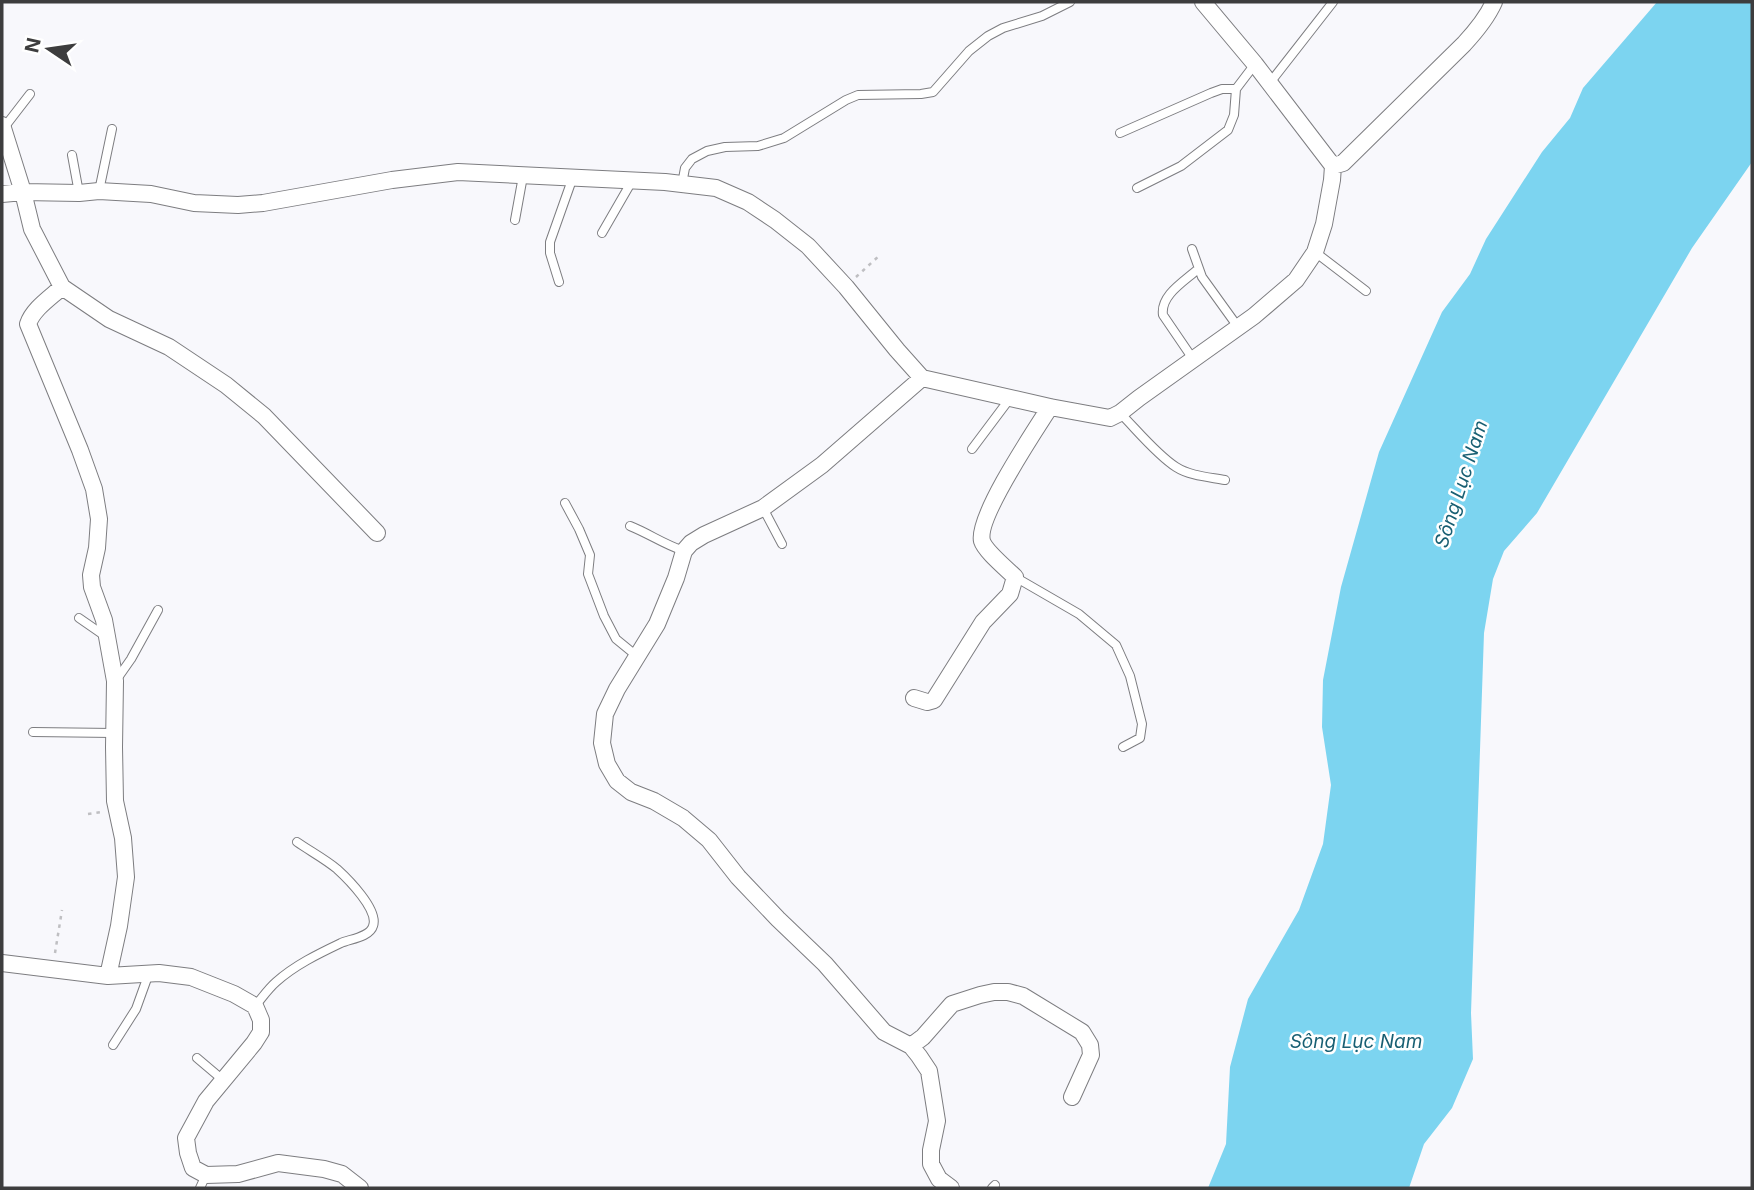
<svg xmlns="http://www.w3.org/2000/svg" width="1754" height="1190" viewBox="0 0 1754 1190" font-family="Inter,sans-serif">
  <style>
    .water { fill: #7cd4f0 }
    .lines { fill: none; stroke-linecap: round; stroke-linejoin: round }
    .lane-casing { stroke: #7d7d80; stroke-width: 10 }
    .street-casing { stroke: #7d7d80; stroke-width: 18 }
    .path { stroke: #bfbfc2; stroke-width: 2.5; stroke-dasharray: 3.5 5; stroke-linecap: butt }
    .lane { stroke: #fff; stroke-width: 8 }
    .street { stroke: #fff; stroke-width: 16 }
    .labels { text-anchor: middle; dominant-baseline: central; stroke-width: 5; stroke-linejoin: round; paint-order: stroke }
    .water-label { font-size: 19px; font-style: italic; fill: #185f73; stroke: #fff }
  </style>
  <rect width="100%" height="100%" fill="#f8f8fc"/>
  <path class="water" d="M1657,2h95v160l-60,86 -155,265 -33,38 -11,28 -9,54 -13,380 2,46 -21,49 -28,36 -15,44h-201l18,-44 4,-77 18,-68 51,-89 24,-66 8,-59 -9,-58 1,-47 18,-93 38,-135 63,-140 28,-38 16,-35 56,-87 28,-34 13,-30z"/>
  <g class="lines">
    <defs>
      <path id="lane" d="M1269,84l64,-82
        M3,129l27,-35
        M1120,133l91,-40 11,-4h14
        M72,155l7,38
        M682,184l3,-16 7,-9 15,-8 18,-4 33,-1 26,-8 62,-38 12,-5 63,-1 12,-2 36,-41 19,-15 15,-8 39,-12 28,-14
        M1137,188l44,-22 47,-36 6,-15 2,-26 19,-25
        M99,191l13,-62
        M515,220l8,-44
        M602,233l30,-52
        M1192,249l10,28 36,50
        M1315,252l51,39
        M559,282l-9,-29v-11l23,-65
        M1193,359l-30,-44c-3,-20 22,-34 35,-46
        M1120,413c16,16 37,42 56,54 14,9 33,10 49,13
        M972,449l39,-52
        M565,503l14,26 11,26 -2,19 16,42 12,23 22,18
        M763,508l19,36
        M630,526c20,8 33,18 54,25
        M1015,577l64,37 37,31 14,31 12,48 -2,14 -17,9
        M79,618l26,18
        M117,679l14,-20 27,-49
        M33,732l81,1
        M255,1006c7,-8 13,-17 21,-24 19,-17 42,-28 65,-39 9,-4 29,-6 32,-17 6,-16 -25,-47 -36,-57 -12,-10 -27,-18 -40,-27
        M113,1045l23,-36 13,-36
        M197,1058l26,22
        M200,1188l6,-13
        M992,1188l3,-3"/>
      <path id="street" d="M2,125l21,67 9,37 30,58c-12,11 -29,22 -34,37l52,126 14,39 5,30 -2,29 -6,27 1,12 12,33 11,61 -1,66 1,54 8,37 3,39 -7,49 -11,50
        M1333,166l10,-3 121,-119c12,-13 23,-26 30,-42
        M2,194l21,-2 56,1 20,-2 52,3 43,9 44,2 25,-2 129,-23 66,-8 207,10 51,6 32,14 27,18 33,26 38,41 51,63 25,28 128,29 60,11 10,-5 19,-15 115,-82 42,-36 19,-28 9,-28 8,-44 1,-14 -78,-102 -52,-62
        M62,287l47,32 60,28 57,38 38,31 113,117
        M922,378l-100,87 -59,43 -59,27 -13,8 -7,8 -8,27 -19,46 -40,65 -12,25 -3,29 5,21 10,17 14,11 23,9 29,17 26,22 29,37 40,42 47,45 59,68 27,14 8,10 10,15 8,50 -6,29v14l8,15 12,9
        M914,698l13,4 7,-2 49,-78 27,-28 5,-17c-8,-8 -30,-26 -33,-36 -6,-23 54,-112 68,-134
        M2,963l106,13 51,-3 32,4 43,17 21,12 6,14v12l-7,11 -48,58 -20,37 2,15 5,15 13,7 32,-1 40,-11 46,6 18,5 18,14
        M911,1046l12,-9 29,-33 28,-9 14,-3h14l15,4 59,36 8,13 1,10 -19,42"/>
    </defs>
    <use href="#lane" class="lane-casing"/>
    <use href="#street" class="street-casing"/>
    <path class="path" d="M856,277l24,-22
      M88,814l14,-2
      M55,953l7,-43"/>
    <use href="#lane" class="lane"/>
    <use href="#street" class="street"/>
  </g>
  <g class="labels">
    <g class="water-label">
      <text transform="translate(1461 484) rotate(-72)">Sông Lục Nam</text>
      <text x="1356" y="1041">Sông Lục Nam</text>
    </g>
  </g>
  <rect width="1754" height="1190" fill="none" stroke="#3d3d3e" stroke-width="7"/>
  <g transform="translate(49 49) rotate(283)" stroke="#ffffff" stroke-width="5" paint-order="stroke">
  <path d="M0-5L12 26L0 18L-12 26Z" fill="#3d3d3e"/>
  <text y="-10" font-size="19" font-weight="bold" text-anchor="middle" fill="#3d3d3e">N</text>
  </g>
</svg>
